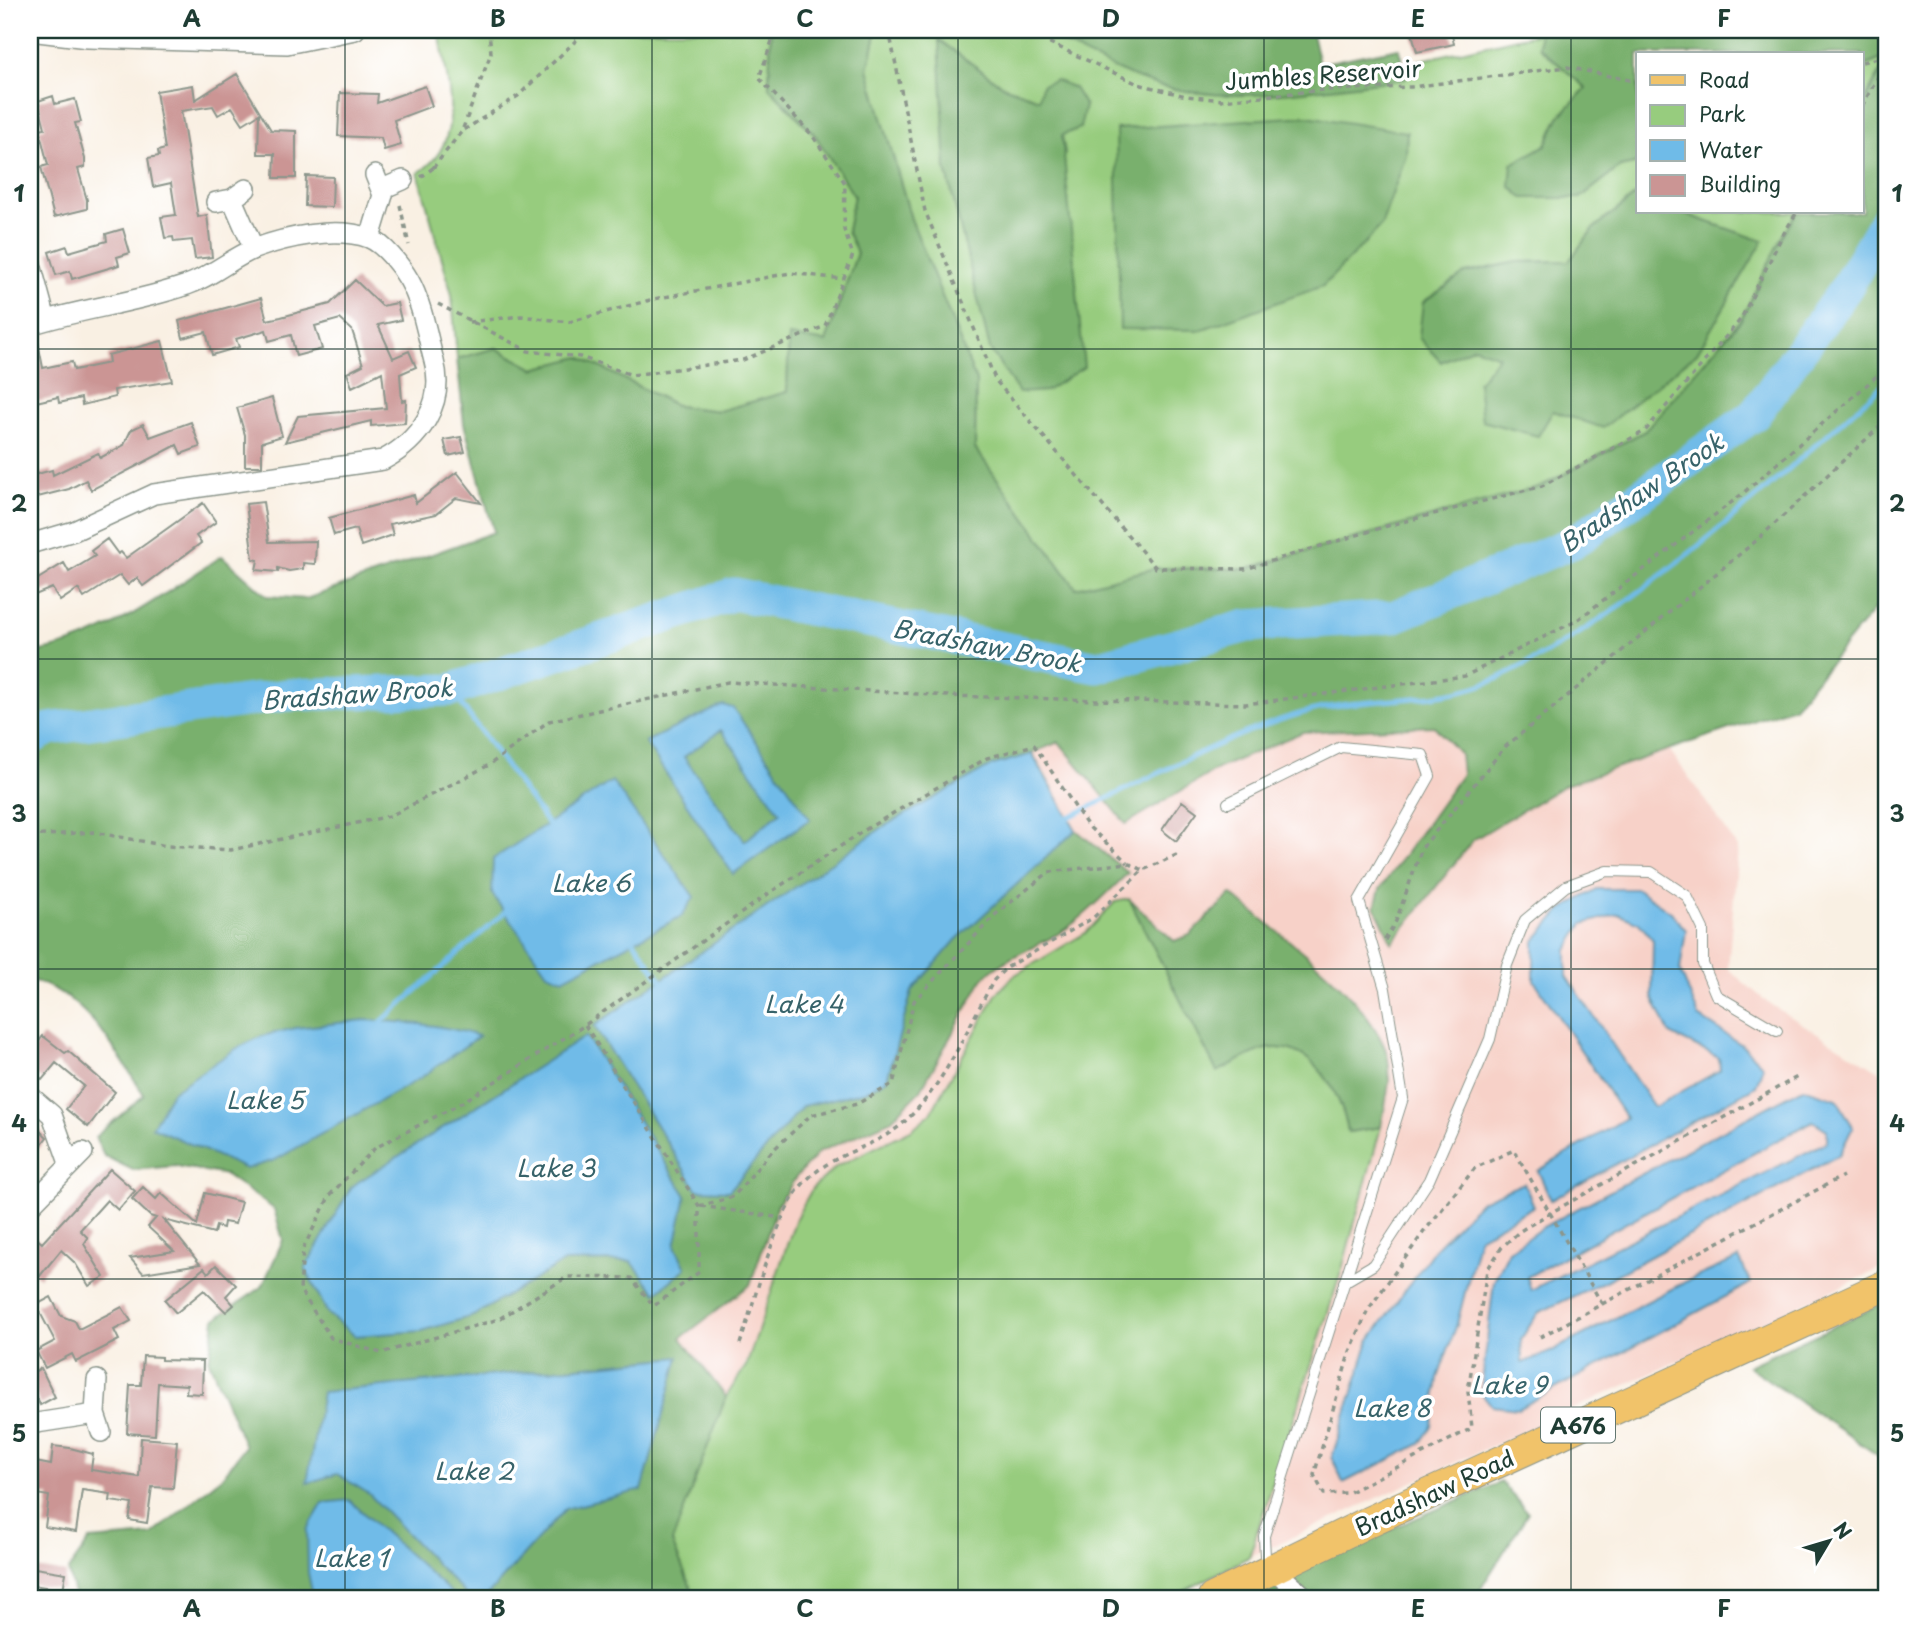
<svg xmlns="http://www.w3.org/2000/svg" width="1916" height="1628" viewBox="0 0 1916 1628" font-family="'Playpen Sans',sans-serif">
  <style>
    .built { fill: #f7d1c8 }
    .green { fill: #97cc7e; stroke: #5b8459; stroke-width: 2; fill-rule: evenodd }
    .forest { fill: #79b06d; stroke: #4c7650; stroke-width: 2 }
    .water { fill: #6fbbe8; stroke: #477c8e; stroke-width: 2; fill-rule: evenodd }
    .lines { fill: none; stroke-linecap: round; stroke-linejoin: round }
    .stream { stroke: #6fbbe8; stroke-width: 5 }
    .river { stroke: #6fbbe8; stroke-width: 33 }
    .building { fill: #cb9594 }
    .service-casing { stroke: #8c968c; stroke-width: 12 }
    .minor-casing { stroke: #8c968c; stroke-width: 22 }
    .primary-casing { stroke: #8c968c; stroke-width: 32 }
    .path { stroke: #8c968c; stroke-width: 3.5; stroke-dasharray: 5 5; stroke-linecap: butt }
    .service { stroke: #fff; stroke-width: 10 }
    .minor { stroke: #fff; stroke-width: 19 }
    .primary { stroke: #f1c36a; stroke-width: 30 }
    .grid { fill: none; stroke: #1f3d34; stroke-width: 2; stroke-opacity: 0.55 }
    .labels { text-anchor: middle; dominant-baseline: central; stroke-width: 7; stroke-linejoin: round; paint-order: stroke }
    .shield { fill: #fff; stroke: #627771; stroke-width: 2 }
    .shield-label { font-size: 21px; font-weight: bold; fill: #1f3d34 }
    .street-label { font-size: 23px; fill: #1f3d34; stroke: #fff }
    .water-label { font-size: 24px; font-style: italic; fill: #37636a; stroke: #fff }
    .neatline { fill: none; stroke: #1f3d34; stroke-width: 2.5 }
    .grid-label { font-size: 23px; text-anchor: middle; font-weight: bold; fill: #1f3d34 }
  </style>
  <rect width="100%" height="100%" fill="#fff"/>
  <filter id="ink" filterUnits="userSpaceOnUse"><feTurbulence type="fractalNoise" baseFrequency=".0143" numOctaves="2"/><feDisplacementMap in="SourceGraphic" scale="14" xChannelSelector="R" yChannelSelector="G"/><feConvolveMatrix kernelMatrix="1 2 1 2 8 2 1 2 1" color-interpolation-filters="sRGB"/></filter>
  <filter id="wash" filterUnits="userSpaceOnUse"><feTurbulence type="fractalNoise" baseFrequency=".00686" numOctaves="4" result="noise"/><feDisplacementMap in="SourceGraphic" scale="28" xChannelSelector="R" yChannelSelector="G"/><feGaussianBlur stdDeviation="1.57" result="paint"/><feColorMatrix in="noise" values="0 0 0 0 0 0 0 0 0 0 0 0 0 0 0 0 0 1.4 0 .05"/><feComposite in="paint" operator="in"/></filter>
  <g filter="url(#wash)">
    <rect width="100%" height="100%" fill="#f9f0e3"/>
    <path class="built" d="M1474,686l195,63 69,99 -10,121 40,34 118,72v191l-644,294 148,-480 -5,-31 -32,-51 -122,-104 -41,41 -16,6 -59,-39 -28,30 -72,43 -18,18 -66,120 -20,17 -45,20 -140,247 -424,-179 143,-410z"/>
    <path class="green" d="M439,30h332l-2,57 46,48 39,61 -7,35 10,22 -31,89 -37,-5 -2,55 -68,19 -41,-5 -98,-49 -46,12 -38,-21 -39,11 -5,-64 -34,-122c51,-32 28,-93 21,-143z
      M877,30h158l120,54 251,-5 -2,-15 135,-31v14l47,41 -27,29 -13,28 -34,19 68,34 40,-31 18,-4v34l-4,-1 -41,33 -24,32 -53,1 -42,85 25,9 54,55 210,-170 -84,-29h117l-55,107 -96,112 -103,55 -297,83 -89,-1 -80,21 -101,-141 1,-67 -65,-162 -43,-150zM940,41l63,45 36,13 23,36 3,17z
      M1886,57v5l-24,41v-36z
      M1129,899l88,172c15,-7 33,-18 49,-22 46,-9 76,44 82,83l33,-5 -39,142 -93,288 -78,41h-476l-24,-55 55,-146 21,-33 49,-146 16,-29 25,-23 74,-36 20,-17 66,-120 18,-18 72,-43 28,-30z"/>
    <path class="forest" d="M771,30h106l-9,39 43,150 65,162 -1,67 101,140 80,-20 89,1 297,-83 103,-55 96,-111 40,-82 16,-26h65v-106l24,-44v533l-92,112 -229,78 -92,55 -81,103 -17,-36 5,-18 82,-115 -2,-20 -26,-28 -131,6 -84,36 -93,56 -67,-82 -27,11 44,77 52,43c-20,19 -38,39 -61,55 -27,19 -60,27 -84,50l-62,112 -31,31 -71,31 -22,24 -19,28 -28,81 -69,53 45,59 -54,145 23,56h-620l-7,-27 22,-31 62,-5 71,-59 22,-30 -36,-85 6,-42 47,-32 21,-47 -9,-31 -48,-34 -50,-9 -43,4 -29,-14 -9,-19 49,-42c-28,-44 -60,-103 -114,-115v-327c72,-10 132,-58 192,-97l45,40 39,3 188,-67 -30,-108 -7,-65 39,-11 38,21 46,-12 97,49 42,5 68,-19 2,-56 37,6 31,-89 -10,-22 7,-35 -39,-61 -46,-48z
      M1035,30h276l8,34 80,-16 7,31c-80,8 -170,28 -249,6 -38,-11 -85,-38 -122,-55z
      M1549,30h337v27l-24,10v-13h-224v109l-18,4 -40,31h-57l-13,-12 2,-22 34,-19 13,-28 27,-29 -47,-41v-14z
      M939,40l64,46 36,13 3,-14 14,-5 18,8 11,18 -5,22 -18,7 22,232 -38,24 -27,2 -29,-44 -44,-180z
      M1307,116l100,16 -1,23 -25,71 -58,60 -123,44 -80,-1 -4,-200z
      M1635,196l3,1v15h41l84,29 -66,112 -94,75 -50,-17 -15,25 -56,-15 -4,-39 21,-26 -25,-9 -33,15 -22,-24 4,-36 42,-29 51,-11 53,-1 24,-32z
      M1231,894c48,40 130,96 154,154 10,25 0,54 -4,79l-33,5c-6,-38 -36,-92 -82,-83 -16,4 -34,16 -49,23l-88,-173 45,42 16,-6z
      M1886,1302v159l-138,-95z
      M1501,1482l27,31 -53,85h-230l47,-27z"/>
    <path class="water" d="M723,705l10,3 77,111 -77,55 -88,-132zM721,730l59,82 -35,29 -61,-84z
      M1032,754l44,76 -120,110 -44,51 -25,88 -21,12 -63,15 -74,85 -32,-1 -103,-164 289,-199 110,-62z
      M612,781l82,116 -12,19 -119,63 -16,-6 -55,-79 1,-35z
      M1597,889h40l34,23 15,18 -6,40 19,47 43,28 21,21 -7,20 -205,114 -13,-29 88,-53 -92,-138v-39l27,-31zM1618,914l21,9 14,17 -1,56 18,38 49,24 1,12 -66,37 -87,-131v-26l16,-26z
      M364,1020c39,2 77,4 115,16l-60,43 -144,81 -29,9 -94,-42 20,-35 65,-44 25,-12 33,-8z
      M586,1036l100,160 -11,50 11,22 -30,25 -25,-32 -67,1 -91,54 -51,15 -67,5 -27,-22 -23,-46 47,-82z
      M1803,1088l34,11 16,28 -14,28 -234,126 -67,32 -17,26 1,24 26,-10 137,-71 54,-24 12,25 -233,126 -26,-3 -11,-14 13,-111 15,-30 34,-24zM1813,1121l14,9v12l-296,148 -4,-13z
      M1524,1183l10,23 -55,31 -22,87 -19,54 -6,48 -12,18 -77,39 -11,-26 37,-116 68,-95 44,-45z
      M679,1357l-37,133 -77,19 -80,89h-16l-100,-104 -32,-20 -30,9 15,-91z
      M349,1500l108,98h-110l-35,-6 -4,-19 -1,-43 16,-27z"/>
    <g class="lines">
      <path class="stream" d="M451,690l96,133
        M1069,817c76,-35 160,-85 241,-106 63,-16 131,-5 191,-34 139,-67 270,-193 385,-295
        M634,941l27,39
        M382,1021l123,-109"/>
      <path class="river" d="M30,739l19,-10 237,-34 165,-5 283,-96 363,73 150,-41 146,-9 181,-75 180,-127 92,-127 40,-69"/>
    </g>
    <g id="blocks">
      <path class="building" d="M1427,30h24l3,14 -37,8 -5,-19z
        M237,74l34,56 25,1v47h-22l1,-24h-17l1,-40 -16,10 -11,-17 -14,8 -5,-9 -32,5 17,106 9,-2 5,42 -17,2 -3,-19 -18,2 -1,-5 -8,1 -4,-21 15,-2 -5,-32 -18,4 -5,-29 11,-2 -1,-5 7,-2 -9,-58 37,-6 2,15z
        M425,86l7,20 -38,14 7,25 -17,5 -3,-12 -43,-2 2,-43 38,1 -1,9z
        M53,96l2,8 20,-5 6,23 -6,1 10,36v8l-7,2 9,31v9l-33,8 -13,-50 7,-2 -9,-36 6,-1 -7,-27z
        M306,176l27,1 -1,30 -27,-1z
        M123,229l7,24 -13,4 2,8 -47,14 -2,-8 -14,4 -7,-23 18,-6 2,6 38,-11 -1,-7z
        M355,280l27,26 15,-3 4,17 -23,5 15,33 16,-7 7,16 -16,7 2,27 4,-1 -1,23 -34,3v-5l-86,21 13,-26 88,-8 -4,-36 -30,15 -5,-14 16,-8 -11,-35 -12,-11 -25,7 7,23 -26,7 -5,-21 -22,6 -3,-11 -30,9 3,8 -27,8 -6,-23 -23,6 -4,-17 82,-23 6,22 14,-3 49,-13z
        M37,337l6,31 29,-6 2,8 35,-7 -1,-8 54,-14 10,40 -58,9 1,7 -33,8 -1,-7 -22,5 -1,-6 -22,5 -2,-9 -4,1v-56z
        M272,398l10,38 -20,6v24h-17v-31l-8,-27z
        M191,422l9,25 -19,7 -4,-9 -86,45 -5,-10 -17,9 -39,10v-23l22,-6 1,5 45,-22 2,5 24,-13 7,-15 12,-6 7,13z
        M461,437l4,15 -17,4 -4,-16z
        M457,472l24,31 -25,-5 -20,16 -46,10 3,11 -32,11 -5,-17 -22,6 -5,-17 85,-23 2,8z
        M263,502l6,40 47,-1 -1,23 -12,-1v6l-14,2 -11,-3v4l-22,-2 2,-10 -5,-1 -7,-55z
        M203,503l13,19 -20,14 5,7 -58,43 -6,-8 -9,7 -8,-10 -36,23 -6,-9 -18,12 -8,-13 -22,9v-13l34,-21 5,9 26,-16 -4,-5 16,-12 11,15 3,-2 5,6z
        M1182,801l15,11 -21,29 -14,-11z
        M43,1036l22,17 3,-2 47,41 -27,35 -22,-18 18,-23 -28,-23 -14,17 -12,-9v-18z
        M30,1121l17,16 -17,22z
        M110,1169l25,22 -17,19 -11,-10 -27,30 8,8 -4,6 20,33 -15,9 -14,-23 -14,-13 -22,27 -9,-7v-37l12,10z
        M143,1187l13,12 5,-6 36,32 8,-32 36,9 -6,22 -11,-2 -1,6 -7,-2 -2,7 -50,-13 36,44 -57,9 -13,-15 44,-7 -26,-24 8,-9 -6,-2 -18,-17z
        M216,1265l20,20 -10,11 8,9 -8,7 -22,-22 -28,23 -11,-13 39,-32 4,5z
        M51,1297l10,19 14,5 4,8 43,-22 9,14 -17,9 5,10 -43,22 -4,-8 -27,14 -9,-17 19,-10 -19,-36z
        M143,1356l18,1v3l42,1 -1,33 -16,-1 1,-8 -29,-2 -3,52 -28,-2 3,-48h11z
        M41,1368l14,29 -15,8 -10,-22v-9z
        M141,1438l36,3 -4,47 -21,-1 -5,36 -18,-3 3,-16 -22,-3 1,-7 -29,-4 -6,42 -31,-5 4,-31 -19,-3v-32l21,4 2,-19 17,2 23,6 -2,16 48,7z
        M35,1568l31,5 -3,17 -30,-5z"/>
    </g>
  </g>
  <g filter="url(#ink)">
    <use href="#blocks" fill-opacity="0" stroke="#8c968c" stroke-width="2"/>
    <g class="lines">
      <defs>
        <path id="service" d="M1228,803l113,-56 82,8 7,21 -71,125 26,88 18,109 -139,438 1,20 6,11
          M1344,1282l29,-17 56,-85 61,-141 17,-74 18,-45 41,-34 41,-15 44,1 36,24 16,33v35l13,31 61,36"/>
        <path id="minor" d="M30,31l58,7 199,6 68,-14
          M382,189l21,-9
          M232,199l22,50
          M216,202l16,-3 14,-10
          M370,238l13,-43 -8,-20
          M30,261l16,59
          M30,325c50,-16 104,-22 154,-39 26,-8 46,-27 70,-37 32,-12 82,-23 115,-11 15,6 32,28 40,42 13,23 18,55 25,81 12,43 -15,80 -51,99l-229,34 -80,37 -44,13
          M30,1096l22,19 17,48
          M30,1206l53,-54
          M97,1380l-2,34 6,18
          M30,1424l65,-10
          M1271,1567l35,31"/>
        <path id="primary" d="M1213,1598l155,-76 518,-237"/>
      </defs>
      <use href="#service" class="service-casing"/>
      <use href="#minor" class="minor-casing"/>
      <use href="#primary" class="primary-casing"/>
      <path class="path" d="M520,30l8,5 27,-5
        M889,30l36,181 71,170 160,187 89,1 142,-43 155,-40 103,-55 96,-112 40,-81 16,-26
        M1022,30l116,54 48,12 36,4 100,-10 89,-3 156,-20 71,15
        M1878,30l8,17
        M1862,62l24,-6
        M1862,106l24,-44
        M464,130l54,-34 69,-66
        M433,168l29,-37 29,-78 -2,-23
        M421,177l12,-9
        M400,205l9,40
        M438,304l90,47 52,6 52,18 111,-15 82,-34 28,-71 -9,-25 1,-47 -33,-48 -53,-57 17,-48
        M469,322l52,-6 48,6 85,-23 136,-26 53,6
        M30,836l64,-4 73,14 64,4 159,-34 99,-51 60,-44 179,-39 221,14 297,8 219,-28 111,-55 165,-126 145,-127
        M1385,940l11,-19 26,-73 83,-101 252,-207 129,-119
        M585,1025l114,181v66l-45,34 -23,-28 -64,-1 -68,42 -118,34 -50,-15 -31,-48 3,-41 27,-54 45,-47 81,-42 129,-81 183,-131 100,-66 119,-70 47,-13 53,80 41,38
        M699,1206l34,-9 39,-46 39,-36 46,-11 36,-20 21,-83 82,-87 53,-42 79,-9 15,7
        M701,1206l81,12
        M1602,1304l-88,-154 -39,18 -52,65 -55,77 -19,44 -35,121 10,19 24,-1 124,-65 -4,-37 19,-121 15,-23 18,-16 30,-18 249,-137
        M1540,1337l303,-161
        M740,1344c14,-41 36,-130 62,-159 29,-33 69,-35 100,-61 42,-36 65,-96 92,-144l12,-12 87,-50 50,-48 36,-16"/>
      <use href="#service" class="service"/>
      <use href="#minor" class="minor"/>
      <use href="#primary" class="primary"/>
    </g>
  </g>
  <path class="grid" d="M345,30v1568M652,30v1568M958,30v1568M1264,30v1568M1571,30v1568M30,349h1856M30,659h1856M30,969h1856M30,1279h1856"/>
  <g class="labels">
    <rect class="shield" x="1541" y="1407.5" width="74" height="35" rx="5"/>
    <g class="shield-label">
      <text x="1578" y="1425">A676</text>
    </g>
    <g class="street-label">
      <text transform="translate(1323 74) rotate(-4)">Jumbles Reservoir</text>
      <text transform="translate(1434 1492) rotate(-25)">Bradshaw Road</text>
    </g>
    <g class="water-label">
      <text transform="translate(1641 492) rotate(-34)">Bradshaw Brook</text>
      <text transform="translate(987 645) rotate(11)">Bradshaw Brook</text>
      <text transform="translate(357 693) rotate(-4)">Bradshaw Brook</text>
      <text x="591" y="882">Lake 6</text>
      <text x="804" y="1003">Lake 4</text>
      <text x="265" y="1099">Lake 5</text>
      <text x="556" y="1167">Lake 3</text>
      <text x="1509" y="1384">Lake 9</text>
      <text x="1392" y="1407">Lake 8</text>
      <text x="474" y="1470">Lake 2</text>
      <text x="351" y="1557">Lake 1</text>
    </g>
  </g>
  <rect width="1916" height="1628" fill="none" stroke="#fff" stroke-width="77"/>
  <rect x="1636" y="52" width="228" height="161" fill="#ffffff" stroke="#a5b1ae" stroke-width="2"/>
  <rect x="1650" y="75" width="35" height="10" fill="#f1c36a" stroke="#a5b1ae" stroke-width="2"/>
  <text x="1699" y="88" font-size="21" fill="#1f3d34">Road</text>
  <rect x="1650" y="105" width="35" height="21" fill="#97cc7e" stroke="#a5b1ae" stroke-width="2"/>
  <text x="1699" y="122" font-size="21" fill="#1f3d34">Park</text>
  <rect x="1650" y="140" width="35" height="21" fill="#6fbbe8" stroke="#a5b1ae" stroke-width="2"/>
  <text x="1699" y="158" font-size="21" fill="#1f3d34">Water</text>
  <rect x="1650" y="175" width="35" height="21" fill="#cb9594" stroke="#a5b1ae" stroke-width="2"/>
  <text x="1699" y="192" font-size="21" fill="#1f3d34">Building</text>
  <g transform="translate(1829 1541) rotate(52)" stroke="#ffffff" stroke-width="5" paint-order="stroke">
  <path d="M0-5L12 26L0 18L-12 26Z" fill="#1f3d34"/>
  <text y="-10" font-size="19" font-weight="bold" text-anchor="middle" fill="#1f3d34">N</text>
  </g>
  <rect x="38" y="38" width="1840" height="1552" class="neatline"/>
  <g class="grid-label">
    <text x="192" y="27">A</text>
    <text x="498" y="27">B</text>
    <text x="805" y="27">C</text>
    <text x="1111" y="27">D</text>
    <text x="1418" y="27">E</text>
    <text x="1724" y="27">F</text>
    <text x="19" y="202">1</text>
    <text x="1897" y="202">1</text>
    <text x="19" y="512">2</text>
    <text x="1897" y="512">2</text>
    <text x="19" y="822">3</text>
    <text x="1897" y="822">3</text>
    <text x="19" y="1132">4</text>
    <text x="1897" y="1132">4</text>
    <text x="19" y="1442">5</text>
    <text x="1897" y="1442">5</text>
    <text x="192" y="1617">A</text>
    <text x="498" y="1617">B</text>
    <text x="805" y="1617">C</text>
    <text x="1111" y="1617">D</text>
    <text x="1418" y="1617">E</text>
    <text x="1724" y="1617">F</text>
  </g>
</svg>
